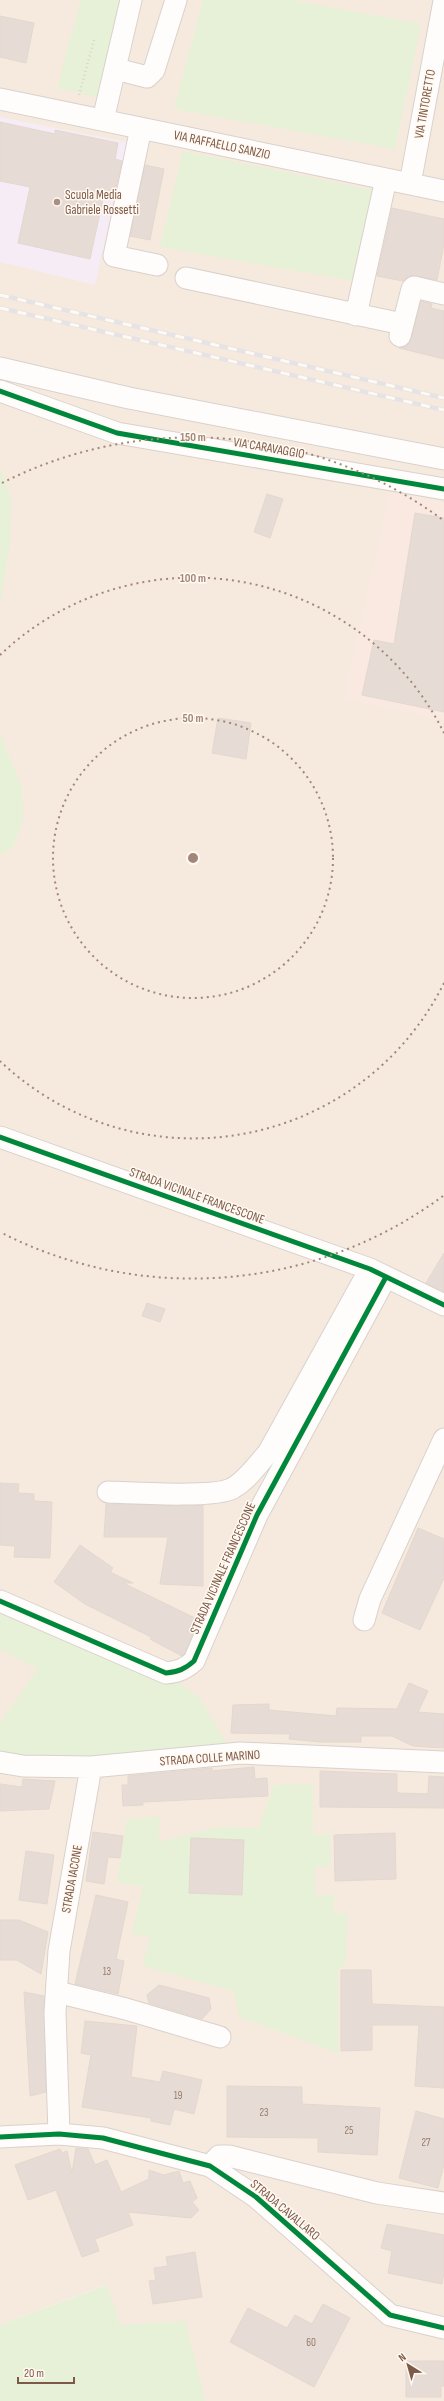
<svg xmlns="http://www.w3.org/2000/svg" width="444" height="2401" viewBox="0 0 444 2401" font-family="'Sofia Sans Condensed',sans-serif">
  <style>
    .residential { fill: #f6eade }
    .commercial { fill: #f9e9e1 }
    .education { fill: #f5ecf5 }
    .green { fill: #e6f1d7 }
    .building { fill: #e6dcd5; stroke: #e4d7cf }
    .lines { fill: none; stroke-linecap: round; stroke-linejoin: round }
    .minor-casing { stroke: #d9d1cc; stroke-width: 23 }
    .path { stroke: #dcd3ce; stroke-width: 2.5; stroke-dasharray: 1 3; stroke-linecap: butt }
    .minor { stroke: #fefdfc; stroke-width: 21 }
    .rail-casing { stroke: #e6e3e6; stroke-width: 4.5 }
    .rail { stroke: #fff9f1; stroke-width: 3; stroke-dasharray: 9; stroke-linecap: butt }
    .cycleway-casing { stroke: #fff9f1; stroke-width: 8 }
    .cycleway { stroke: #00873e; stroke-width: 5 }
    .ring { fill: none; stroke: #a28779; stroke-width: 2; stroke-dasharray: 2 4 }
    .poi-dot { fill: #a88f82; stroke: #fff9f1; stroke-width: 1.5 }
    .labels { text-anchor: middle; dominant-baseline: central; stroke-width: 3; stroke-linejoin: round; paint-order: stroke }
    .number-label { font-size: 11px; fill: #997c6e }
    .street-label { font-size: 13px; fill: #7d5948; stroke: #fff9f1 }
    .poi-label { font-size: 13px; fill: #7d5948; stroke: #fff9f1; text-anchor: start }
    .centre { fill: #a28779; stroke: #fff9f1; stroke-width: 2 }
    .ring-label { font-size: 12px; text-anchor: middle; font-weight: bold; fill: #a28779; stroke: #fff9f1; stroke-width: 3; stroke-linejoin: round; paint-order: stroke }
  </style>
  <rect width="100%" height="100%" fill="#f9f4ee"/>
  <path class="residential" d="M0,0h444v2401h-239l-5,-16 -80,-60 -14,-40 -106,40z"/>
  <path class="commercial" d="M390,492l54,11v217l-101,-21z"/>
  <path class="education" d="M0,117l127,25 -32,143 -95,-23z"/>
  <path class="green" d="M81,0h44l-24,98 -44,-10z
    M203,0h88l130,24 -26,125 -221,-40z
    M183,151l193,40 -22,90 -194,-34z
    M0,467l11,31 -1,45 -10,62z
    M0,733l22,55 1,33 -10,26 -13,8z
    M0,1606l166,67 34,25 26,45 -122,15h-62l-42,-6v-29l38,-54 -38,-20z
    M313,1784v50h17l1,32 -15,1 -1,28h20l-2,19 15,-1 -3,53 -7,2v85l-98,-36 -7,-26 -90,-25 7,-30 -18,-2 11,-48 -26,-3 10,-64 33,-2 -1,25 61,-15 39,1 15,-43z
    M107,2285l13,40 65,-4 20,80h-205v-76z"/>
  <path class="building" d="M0,16l34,7 -8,40 -26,-6z
    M0,122l55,12v-4l63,13 -3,16 7,2 -7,31 -10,-2 -15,69 -72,-16 12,-56 -30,-6z
    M145,165l19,4 -14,71 -20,-4z
    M392,208l52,11v25l-7,36 -26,-5 -8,6 -26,-5z
    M421,301l11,3 -1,4 13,3v48l-45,-11 9,-3 3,-6z
    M267,494l16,5 -13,39 -16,-6z
    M415,513l29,5v194l-82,-17 12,-55 20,4z
    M218,718l33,5 -5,36 -34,-6z
    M444,1253v39l-18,-9z
    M147,1303l18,6 -5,13 -18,-6z
    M0,1483l19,1 -1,9 16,1v7l18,1 -2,56 -36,-1 1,-11 -15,-1z
    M106,1504l97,1v81l-43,-2 8,-47h-64z
    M418,1528l26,11v39l-24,52 -38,-17z
    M80,1545l33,23 -3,4 23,11h-10l76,37 -15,34 -2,2 -32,-17 1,-2 -66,-33 -31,-22z
    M409,1683l19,8 -10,21 26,2v34l-31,-2 -21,-10h-31v6h-41l-31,-3 1,-5 -59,-1 2,-28 36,-1v6l67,6 1,-8 60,1z
    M254,1767l1,12 12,-1 1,18 -125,6v3l-20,1 -1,-21h6v-9l84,-8v3z
    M320,1771l77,3v19l31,1 1,-18 15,1v31l-124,-1z
    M23,1779l32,2 -6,28 -49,2v-27l22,3z
    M93,1832l30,4 -3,22 -12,-1 -4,27 -18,-3z
    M395,1833l1,46 -61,2 -1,-46z
    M191,1838l53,2 -2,55 -53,-2z
    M26,1851l28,4 -7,49 -28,-4z
    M96,1895l32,7 -12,57 8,2 -6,33 -43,-10z
    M0,1920h19l29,12 -7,42 -24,-14h-17z
    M341,1970h30l1,34 72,3v81l-29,-2 4,-61h-47v25l-31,1z
    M159,1985l50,13 2,11 -9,10 -53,-16 -2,-8z
    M24,1992l20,4 2,96 -16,4z
    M85,2021l52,5 -6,51 29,5 3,-11 39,9 -8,34 -20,-5 -4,16 -19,-4v-3l-69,-11 9,-52 -10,-2z
    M227,2086l75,1v17l78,4 -3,47 -59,-3v-14l-91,-1z
    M416,2111l28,8v46l-6,23 -39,-10z
    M76,2148l12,1 7,16 12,-5 14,32 28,-13v-9l15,5 15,-4 4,12 7,-2 7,17 -5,4 7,8 -8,8 -63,-6 5,13 -38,14 4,12 -17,6 -26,-67 -28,10 -13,-35 45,-16 2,4 5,-2 5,22z
    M387,2224l57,11v37l-2,12 -54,-11 4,-22 -11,-3z
    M195,2252l7,45 -49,7 -4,-23 7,-1 -2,-12 14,-2 -2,-9z
    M323,2304l27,14 -36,69 -84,-45 18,-34 39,20 8,-13 17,9z
    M406,2361h38v25h-3v11h-35z"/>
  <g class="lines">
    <defs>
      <path id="minor" d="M116,69l31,8 7,-7 22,-70
        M0,99l444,92
        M103,120l28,-120
        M141,128l-27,128 43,9
        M410,184l34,-183
        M186,278l207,44
        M356,315l30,-136
        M400,336l12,-47 2,-2 30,7
        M0,368l129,30 315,61
        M0,391l117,42 327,56
        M0,1137l370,132 74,36
        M108,1492c24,1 109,6 125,-4 14,-8 24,-23 35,-35l102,-184
        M0,1601l166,72c12,-1 19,-4 28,-12l63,-146 129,-238
        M364,1620l6,-21 74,-160
        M0,1762l23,4 68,1 149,-14 204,9
        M57,1992l69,17 94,28
        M59,2134l-4,-121 4,-62 32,-184
        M0,2137l59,-3 44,4 107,28 46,31 134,118 54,13
        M210,2166l9,-10h10l148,37 67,10"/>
    </defs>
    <use href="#minor" class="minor-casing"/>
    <path class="path" d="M79,95l15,-55"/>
    <use href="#minor" class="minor"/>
    <defs>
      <path id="rail" d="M0,295l444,103
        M0,308l444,102"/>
    </defs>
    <use href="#rail" class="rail-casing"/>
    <use href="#rail" class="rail"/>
    <defs>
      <path id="cycleway" d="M0,391l117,42 327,56
        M0,1137l370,132 74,36
        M0,1601l166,72c12,-1 19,-4 28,-12l63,-146 129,-238
        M0,2137l59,-3 44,4 107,28 46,31 134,118 54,13"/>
    </defs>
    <use href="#cycleway" class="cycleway-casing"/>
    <use href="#cycleway" class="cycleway"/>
  </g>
  <g class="ring">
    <circle cx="193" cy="858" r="140"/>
    <path d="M444 983A280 280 0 0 1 0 1061M0 655A280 280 0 0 1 444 733"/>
    <path d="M443 1196A421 421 0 0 1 2 1233M2 483A421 421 0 0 1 443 520"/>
  </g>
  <circle class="poi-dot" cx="57" cy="202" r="4"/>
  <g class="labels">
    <g class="number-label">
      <text x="107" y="1971">13</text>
      <text x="178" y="2095">19</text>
      <text x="264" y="2112">23</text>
      <text x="349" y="2130">25</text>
      <text x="426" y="2142">27</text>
      <text x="311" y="2342">60</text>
    </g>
    <g class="street-label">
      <text transform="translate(425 104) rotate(-80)">VIA TINTORETTO</text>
      <text transform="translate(222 145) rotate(12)">VIA RAFFAELLO SANZIO</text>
      <text transform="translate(269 448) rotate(10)">VIA CARAVAGGIO</text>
      <text transform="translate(197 1196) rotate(20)">STRADA VICINALE FRANCESCONE</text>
      <text transform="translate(223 1568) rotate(-66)">STRADA VICINALE FRANCESCONE</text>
      <text transform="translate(210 1758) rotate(-4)">STRADA COLLE MARINO</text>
      <text transform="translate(72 1879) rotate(-80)">STRADA IACONE</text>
      <text transform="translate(285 2210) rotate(40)">STRADA CAVALLARO</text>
    </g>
    <g class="poi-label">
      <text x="65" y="195">Scuola Media<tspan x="65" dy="15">Gabriele Rossetti</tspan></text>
    </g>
  </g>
  <circle cx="193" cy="858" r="6" class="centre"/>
  <g class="ring-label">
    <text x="193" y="441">150 m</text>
    <text x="193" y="582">100 m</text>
    <text x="193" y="722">50 m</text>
  </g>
  <g transform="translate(408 2365) rotate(323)" stroke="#fff9f1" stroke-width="3" paint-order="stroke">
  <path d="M0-3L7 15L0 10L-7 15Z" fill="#7d5948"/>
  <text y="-6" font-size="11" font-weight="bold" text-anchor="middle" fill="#7d5948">N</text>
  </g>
  <path d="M18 2377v6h56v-6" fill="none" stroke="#7d5948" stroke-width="2"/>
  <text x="24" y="2377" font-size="12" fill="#7d5948" stroke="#fff9f1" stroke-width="3" paint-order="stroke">20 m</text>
</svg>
